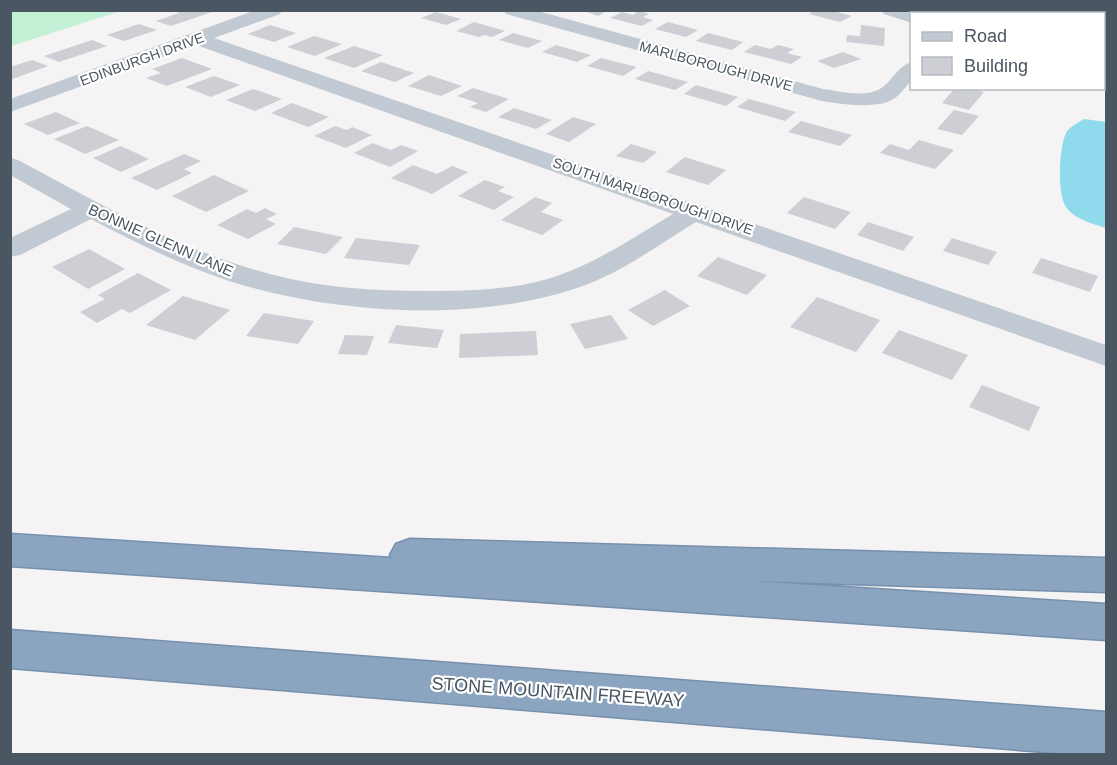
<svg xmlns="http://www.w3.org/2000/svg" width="1117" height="765" viewBox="0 0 1117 765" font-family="Arial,sans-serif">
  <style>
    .green { fill: #c3f1d5 }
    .water { fill: #90daee }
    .building { fill: #cdcfd5 }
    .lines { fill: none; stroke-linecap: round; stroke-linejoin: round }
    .highway-casing { stroke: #7690ad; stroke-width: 3 }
    .minor { fill: #c1cad2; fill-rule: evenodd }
    .highway { fill: #8ba5c1; fill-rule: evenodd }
    .labels { text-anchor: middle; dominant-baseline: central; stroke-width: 4.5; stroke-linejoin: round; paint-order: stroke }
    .far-street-label { font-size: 14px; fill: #4a5661; stroke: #fff }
    .street-label { font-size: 15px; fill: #4a5661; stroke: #fff }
    .near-street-label { font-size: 18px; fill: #4a5661; stroke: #fff }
  </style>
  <rect width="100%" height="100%" fill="#f5f3f3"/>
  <path class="green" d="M11,10h110v1l-110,35z"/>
  <path class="water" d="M1084,119l22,3v106c-13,-4 -32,-9 -40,-21 -9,-14 -7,-59 0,-74 3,-6 12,-10 18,-14z"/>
  <path class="building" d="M173,10h36l3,2 -41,14 -15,-5 23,-8z
    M581,10h27l-10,6z
    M816,10h14l22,6 -12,6 -31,-8z
    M639,11l10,3 -6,3 10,3 -11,6 -32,-8 12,-6 11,3z
    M436,12l25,7 -15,6 -25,-7z
    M474,22l31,9 -13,6 -8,-2 -5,2 -23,-6z
    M668,22l30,8 -12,7 -31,-8z
    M139,24l18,6 -33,11 -17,-6z
    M270,25l26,8 -22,9 -26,-8z
    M861,25l24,3 -1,18 -38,-4 1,-7 13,1z
    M513,33l29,8 -14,7 -29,-8z
    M708,33l35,9 -11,8 -36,-9z
    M314,36l28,8 -27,12 -28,-9z
    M92,40l15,6 -48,16 -15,-6z
    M556,45l35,10 -14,7 -35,-10z
    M755,45l16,4 7,-4 16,4 -7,4 15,4 -11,7 -47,-12z
    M354,46l29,9 -29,13 -30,-10z
    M843,52l18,7 -27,9 -17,-7z
    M182,58l30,11 -45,17 -21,-8 15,-5 -9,-4z
    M601,58l36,9 -14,9 -36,-10z
    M32,60l16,6 -38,14v-13z
    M381,62l33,11 -19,9 -34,-11z
    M648,71l40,11 -13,8 -40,-11z
    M429,75l33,11 -21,10 -33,-10z
    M214,76l26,9 -29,12 -26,-10z
    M696,85l42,12 -12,9 -42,-12z
    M473,88l36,11 -23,13 -16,-5 8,-4 -21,-7z
    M955,88h15l14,4 -15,18 -27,-7z
    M253,89l29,10 -27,12 -29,-11z
    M749,99l47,13 -11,9 -48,-14z
    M292,103l37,14 -21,10 -37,-14z
    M514,108l38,12 -16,9 -38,-12z
    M954,110l25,6 -17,19 -25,-6z
    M56,112l24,11 -32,12 -24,-11z
    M573,117l23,7 -27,18 -23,-8z
    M801,121l51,14 -12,11 -52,-14z
    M87,126l32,14 -34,14 -31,-15z
    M335,126l12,4 5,-3 20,8 -26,13 -32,-12z
    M919,140l35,10 -19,19 -55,-16 10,-9 19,6z
    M372,143l19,7 10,-5 17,6 -28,16 -36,-14z
    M631,144l26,8 -14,11 -27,-7z
    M121,146l28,13 -28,13 -28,-14z
    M184,154l17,7 -17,8 8,4 -35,17 -26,-12z
    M685,157l41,13 -18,15 -42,-13z
    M413,165l24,9 15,-8 16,6 -36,22 -41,-16z
    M214,175l35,16 -43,21 -34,-16z
    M485,180l20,7 -7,4 16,6 -20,13 -36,-14z
    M535,197l17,6 -11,9 22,8 -21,15 -41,-15z
    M804,197l47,15 -16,17 -48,-16z
    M265,208l12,6 -11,5 10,5 -28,15 -31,-14 30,-16 9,4z
    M868,222l46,15 -11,14 -46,-16z
    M294,227l49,10 -17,17 -49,-10z
    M356,238l64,7 -11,20 -65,-7z
    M952,238l45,14 -9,13 -45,-14z
    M89,249l36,20 -37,20 -36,-22z
    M718,257l49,18 -20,20 -50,-19z
    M1041,258l57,18 -8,16 -58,-19z
    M138,273l33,17 -41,23 -8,-4 -25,14 -17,-11 25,-13 -7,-4z
    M665,290l25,16 -37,20 -25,-16z
    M183,296l47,14 -35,30 -49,-15z
    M817,297l63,23 -24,32 -66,-25z
    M264,313l50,8 -16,23 -52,-8z
    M611,315l17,24 -43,10 -15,-25z
    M396,325l48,5 -7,18 -49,-5z
    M899,330l69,25 -16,25 -70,-27z
    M536,331l2,24 -79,3 1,-24z
    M345,335l29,1 -7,19 -29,-1z
    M982,385l58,22 -11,24 -60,-24z"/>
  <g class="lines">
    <defs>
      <path id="highway" d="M10,534l382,24 -2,-3 6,-11 14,-5 696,19v34l-356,-11 356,23v36l-1096,-74z
        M10,630l1096,82v42h-37l-1059,-86z"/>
    </defs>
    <use href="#highway" class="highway-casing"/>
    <path class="minor" d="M256,10h26l-2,4 -66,24 892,307v21l-410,-144c-38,23 -76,52 -119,66 -104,35 -241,26 -345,-6 -49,-16 -96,-39 -141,-63l-71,36 -10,2v-19l61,-29 -61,-34v-17l8,2c81,43 163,91 252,114 51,14 105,17 157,17 43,0 89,-1 130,-15 41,-14 79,-40 116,-62l-477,-169 -186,67v-13z
      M504,10h30l289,79c17,2 41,9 57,0 12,-7 17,-23 32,-27v18c-6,6 -11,14 -17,18 -16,12 -55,6 -73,3l-316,-87z
      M882,10h26l8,4h-4v9l-28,-9z
      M1106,24v11l-2,1v-11z"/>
    <use href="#highway" class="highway"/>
  </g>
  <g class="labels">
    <g class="far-street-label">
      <text transform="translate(142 59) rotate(-20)">EDINBURGH DRIVE</text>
      <text transform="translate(716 66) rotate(15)">MARLBOROUGH DRIVE</text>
      <text transform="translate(653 196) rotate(19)">SOUTH MARLBOROUGH DRIVE</text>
    </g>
    <g class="street-label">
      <text transform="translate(161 240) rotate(24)">BONNIE GLENN LANE</text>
    </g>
    <g class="near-street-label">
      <text transform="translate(558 692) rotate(4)">STONE MOUNTAIN FREEWAY</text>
    </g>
  </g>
  <rect width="1117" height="765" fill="none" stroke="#4a5661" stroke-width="24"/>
  <rect x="910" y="12" width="195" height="78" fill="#ffffff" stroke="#b7bbc0" stroke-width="1.5"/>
  <rect x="922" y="32" width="30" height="9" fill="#c1cad2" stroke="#b7bbc0" stroke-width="1.5"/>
  <text x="964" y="42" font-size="18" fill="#4a5661">Road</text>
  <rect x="922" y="57" width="30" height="18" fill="#cdcfd5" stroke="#b7bbc0" stroke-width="1.5"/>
  <text x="964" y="72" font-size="18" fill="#4a5661">Building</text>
</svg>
